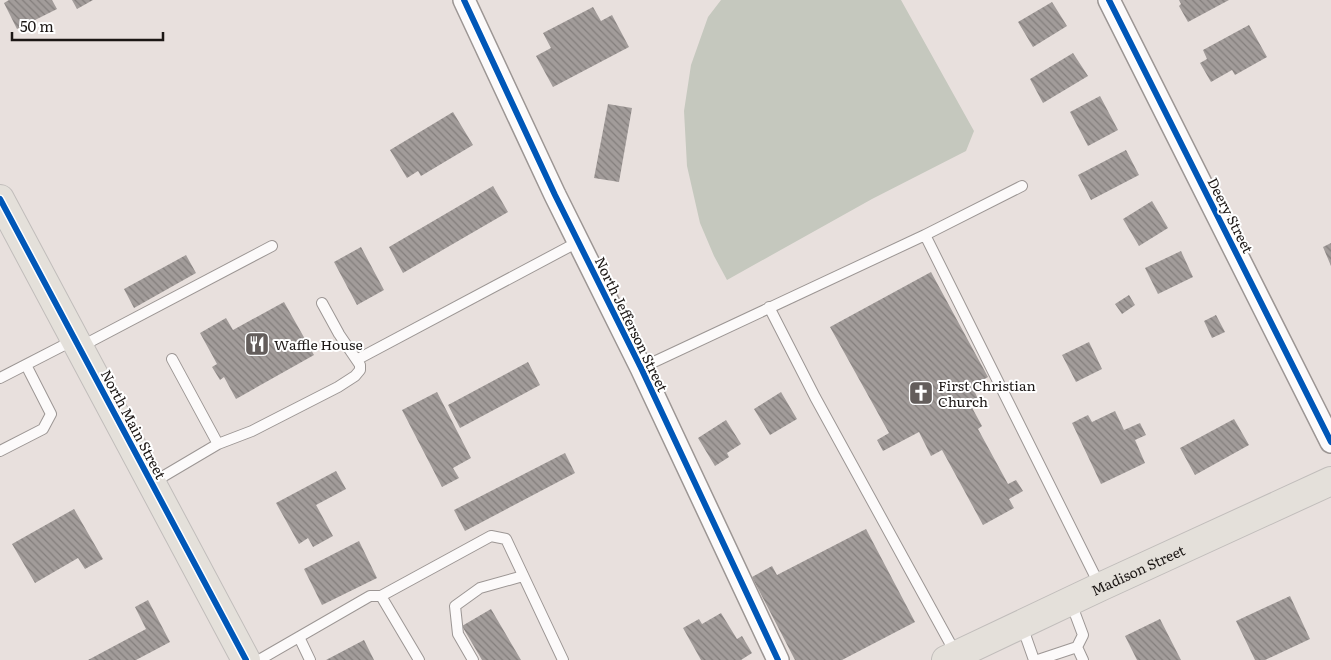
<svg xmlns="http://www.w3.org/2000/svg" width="1331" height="660" viewBox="0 0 1331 660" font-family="Literata,serif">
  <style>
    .green { fill: #c5c8be }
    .building { fill: url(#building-back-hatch) }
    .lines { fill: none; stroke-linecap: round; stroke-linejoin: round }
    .lane-casing { stroke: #9c9694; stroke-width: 12 }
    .street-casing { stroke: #9c9694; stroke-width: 24 }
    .primary-casing { stroke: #c1bdbb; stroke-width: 30 }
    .lane { stroke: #fcfafa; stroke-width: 10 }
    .street { stroke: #fcfafa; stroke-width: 21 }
    .primary { stroke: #e4e0da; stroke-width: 28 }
    .cycleway-casing { stroke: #fff; stroke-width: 9 }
    .cycleway { stroke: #0057b8; stroke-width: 6 }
    .labels { text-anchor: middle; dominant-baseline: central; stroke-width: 4; stroke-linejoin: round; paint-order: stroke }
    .street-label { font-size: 14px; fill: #1c1715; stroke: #fff }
    .poi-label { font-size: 14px; fill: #1c1715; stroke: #fff; text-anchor: start }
  </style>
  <defs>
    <pattern id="building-back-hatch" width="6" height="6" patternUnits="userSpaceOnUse" patternTransform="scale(1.25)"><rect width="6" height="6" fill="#a29c9a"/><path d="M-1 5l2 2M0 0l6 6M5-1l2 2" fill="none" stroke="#837e7c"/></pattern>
  </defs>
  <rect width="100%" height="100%" fill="#e8e0dd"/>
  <path class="green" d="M721,0h180l73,131 -8,20 -94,48 -145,81 -13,-24 -14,-33 -13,-57 -3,-55 7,-46 17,-48z"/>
  <path class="building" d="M9,0h43l5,9 -40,20 -13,-26z
    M72,0h21l-16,9z
    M1179,0h50l-41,22 -9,-16 2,-2z
    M1052,2l15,24 -34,21 -15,-25z
    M593,7l8,14 11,-6 17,32 -76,40 -17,-31 15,-8 -8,-15z
    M1249,25l18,32 -32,18 -3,-5 -21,12 -11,-19 7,-4 -4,-9z
    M1073,53l15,23 -45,27 -13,-24z
    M1100,96l18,34 -30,16 -18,-34z
    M608,104l24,4 -13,74 -25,-4z
    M453,112l20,33 -52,31 -3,-5 -11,7 -17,-28z
    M1126,150l13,25 -48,25 -13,-25z
    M493,186l15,26 -105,61 -14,-26z
    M1152,201l16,27 -29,18 -16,-27z
    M1331,243v23l-8,-19z
    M361,247l23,43 -27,15 -23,-43z
    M1181,251l12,26 -35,17 -13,-26z
    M186,255l10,18 -62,35 -10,-19z
    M931,272l57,105 -16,9 6,13 -8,5 12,22 -4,3 30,55 8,-4 7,11 -14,8 5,9 -31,17 -41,-75 -11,6 -12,-24 -36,19 -6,-11 12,-7 -59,-106z
    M1129,295l6,10 -13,9 -7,-10z
    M284,302l30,53 -78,44 -12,-22 -4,3 -8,-13 5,-3 -17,-31 26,-15 7,12z
    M1216,315l9,17 -13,6 -8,-17z
    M1089,342l13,27 -26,13 -14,-27z
    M528,362l12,23 -80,43 -12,-23z
    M437,392l34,66 -18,10 6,10 -17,9 -40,-77z
    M781,392l16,27 -27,16 -16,-26z
    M1115,411l9,19 16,-7 6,12 -11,5 10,23 -44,21 -29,-61 16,-8 4,7z
    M1234,419l15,26 -54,30 -15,-27z
    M726,420l15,24 -14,9 2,4 -14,9 -17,-28z
    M565,453l10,20 -110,58 -11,-21z
    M336,471l10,18 -30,16 17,31 -20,11 -5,-9 -9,6 -23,-41z
    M74,509l29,50 -18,10 -7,-11 -43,25 -23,-39z
    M866,529l49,93 -73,38h-47l-43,-83 20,-11 5,9z
    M359,541l18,37 -55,27 -18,-36z
    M1290,596l20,43 -45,21h-10l-19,-39z
    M148,600l22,42 -34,18h-48l58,-31 -11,-22z
    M491,609l30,51h-39l-20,-34z
    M721,613l16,26 5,-3 10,17 -11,7h-40l-18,-32 16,-9 3,5z
    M1160,619l21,41h-44l-12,-24z
    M364,640l10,20h-48z"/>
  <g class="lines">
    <defs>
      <path id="lane" d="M925,235l97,-49
        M769,307l46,90 141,257
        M80,347l192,-101
        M172,359l46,85
        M358,359l220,-117
        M641,368l284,-133 175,351
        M0,378l74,-38
        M0,451l43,-22 8,-15 -25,-49
        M152,483l66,-39 34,-13 86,-44 17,-11 5,-6v-5l-21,-31 -17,-31
        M381,596l110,-60 15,3 57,121
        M1022,626l12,34
        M299,637l11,23
        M1077,647l6,13
        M259,660l111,-64h11l38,64
        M473,660l-15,-26 -3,-28 25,-18 43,-12
        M1038,660l39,-13 6,-12 -12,-32"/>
      <path id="street" d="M464,0l91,195 86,173 137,292
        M1109,0l222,442"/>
      <g id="primary">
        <path d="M0,199l246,461"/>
        <path id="s1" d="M946,660l154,-73 231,-106"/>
      </g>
    </defs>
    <use href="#lane" class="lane-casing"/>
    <use href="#street" class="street-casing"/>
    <use href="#primary" class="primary-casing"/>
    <use href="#lane" class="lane"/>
    <use href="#street" class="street"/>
    <use href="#primary" class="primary"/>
    <defs>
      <path id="cycleway" d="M464,0l91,195 86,173 137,292
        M1109,0l222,442
        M0,199l246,461"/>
    </defs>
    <use href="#cycleway" class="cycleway-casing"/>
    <use href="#cycleway" class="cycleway"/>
  </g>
  <defs>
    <symbol id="restaurant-square" viewBox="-11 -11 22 22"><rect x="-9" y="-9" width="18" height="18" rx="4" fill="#635d5b" stroke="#fff"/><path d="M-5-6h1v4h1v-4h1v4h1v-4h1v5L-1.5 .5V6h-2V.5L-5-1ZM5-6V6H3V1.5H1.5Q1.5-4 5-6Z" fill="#fff"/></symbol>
    <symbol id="church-square" viewBox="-11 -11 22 22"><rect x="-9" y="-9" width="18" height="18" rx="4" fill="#635d5b" stroke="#fff"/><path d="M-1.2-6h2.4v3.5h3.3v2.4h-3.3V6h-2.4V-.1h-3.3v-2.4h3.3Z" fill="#fff"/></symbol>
  </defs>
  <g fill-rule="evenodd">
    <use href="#restaurant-square" x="243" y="330" width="28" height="28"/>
    <use href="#church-square" x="907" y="379" width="28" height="28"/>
  </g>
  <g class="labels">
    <g class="street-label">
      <text transform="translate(1231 215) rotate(63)">Deery Street</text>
      <text transform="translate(632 324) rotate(64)">North Jefferson Street</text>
      <text transform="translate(134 424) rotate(62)">North Main Street</text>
      <text stroke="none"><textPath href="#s1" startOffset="212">Madison Street</textPath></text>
    </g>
    <g class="poi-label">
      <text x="274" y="344">Waffle House</text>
      <text x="938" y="385">First Christian<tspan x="938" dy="16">Church</tspan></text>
    </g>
  </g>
  <path d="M12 32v8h151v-8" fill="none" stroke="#1c1715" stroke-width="2.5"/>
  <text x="20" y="32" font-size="15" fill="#1c1715" stroke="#ffffff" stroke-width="4" paint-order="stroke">50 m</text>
</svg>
